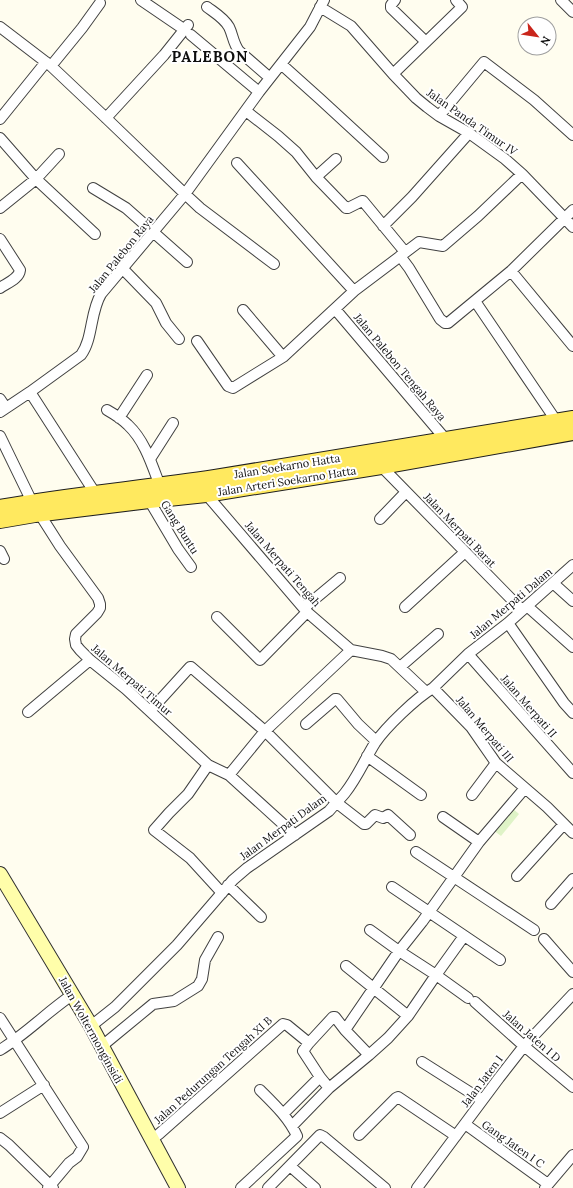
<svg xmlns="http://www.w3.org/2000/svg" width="573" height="1188" viewBox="0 0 573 1188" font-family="Lora,serif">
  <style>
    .pitch { fill: #dff3c7 }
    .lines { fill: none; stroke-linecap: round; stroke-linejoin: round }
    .minor-casing { stroke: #414141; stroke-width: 12 }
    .secondary-casing { stroke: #303030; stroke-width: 16 }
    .primary-casing { stroke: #1f1f1f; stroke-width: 18 }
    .minor { stroke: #fff; stroke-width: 10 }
    .secondary { stroke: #fffeaa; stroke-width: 14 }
    .primary { stroke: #ffe95f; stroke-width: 16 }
    .labels { text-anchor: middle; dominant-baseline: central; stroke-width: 4; stroke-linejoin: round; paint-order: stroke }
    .street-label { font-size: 11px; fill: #0e0e0e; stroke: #fff }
    .district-label { font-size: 15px; font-weight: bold; letter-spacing: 1px; fill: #0e0e0e; stroke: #fff }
  </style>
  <rect width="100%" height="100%" fill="#fffdef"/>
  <path class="pitch" d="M511,807l8,7 -18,22 -8,-6z"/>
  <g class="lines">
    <defs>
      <path id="minor" d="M141,0l44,30
        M395,0l-4,5v3l35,34
        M561,0l12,12
        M207,7c8,6 17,11 22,20 4,8 4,16 10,24l31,27
        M320,7l31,19 42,48 23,24 11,9 12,9 30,17 36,26 17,15 51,53
        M0,27l51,39 55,52 79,76 15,14 74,56
        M191,35l68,57
        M281,64l39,35 63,58
        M51,66l31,-38 18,-25
        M393,74l69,-67 -6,-7
        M246,111l32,25 18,16 20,25 30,31h2l14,-7h1l42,51
        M439,116l45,-54 50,38 39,35
        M106,118l58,-63 24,-30
        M0,119l46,-57
        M0,138l36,41 59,55
        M237,163l117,128
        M316,177l20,-18
        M93,188l33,20 61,54
        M0,208l36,-29 23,-25
        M383,226l29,-29 57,-64
        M0,239l20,31c-1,9 -13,13 -20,18
        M400,256l9,12 31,51 5,4h3l63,-52 62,-61
        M123,269l33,34 10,20 13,16
        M511,271l62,75
        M475,301l82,121
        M335,309l112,132
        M243,310l40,47
        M197,341l31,45 5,2 50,-31 71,-66 65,-49 24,4 35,-30 44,-42
        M30,392l65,101
        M0,399l6,9
        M107,410c7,4 15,9 21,15 17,16 24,40 32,61
        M0,412l30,-20 51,-37c12,-16 9,-43 20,-61l84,-100 74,-102 51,-65 14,-27
        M119,418l28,-43
        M0,436l32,66 28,44 38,52 2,6v4l-3,5 -21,21 -1,5 1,6 4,5 10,10 36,29 82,76 21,10 66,60
        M150,459l23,-36
        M381,466l141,144
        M206,494l101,118 44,38 31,6 9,3 35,33
        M149,500l29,49 13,18
        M380,519l26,-27
        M0,551l4,8
        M553,583l20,18
        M527,606l46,41
        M405,607l60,-55
        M304,608l36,-30
        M217,617l43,43 47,-48
        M508,623l56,80 9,10
        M468,654l105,119
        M400,667l38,-33
        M433,688l38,39 25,36 51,44 26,26
        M150,711l40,-44h1l74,64 72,72 27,21h2l9,-9 8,3 5,-3 22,20
        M28,712l62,-52
        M306,724l29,-25h2l21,25 18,17
        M367,756l54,39
        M208,765l-20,29 -19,19 -15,17 36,28 32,35
        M229,775l36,-44 86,-81
        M472,795l24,-32
        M443,817l36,25
        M416,852l118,78
        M517,876l47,-52
        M228,885l33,32
        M392,887l108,73
        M551,904l22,-25
        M370,930l29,21 37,24 28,-39
        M544,939l29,33
        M346,966l62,50
        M475,1002l49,44 49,41
        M0,1018l83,129 -6,10 -8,6 -21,25
        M91,1026l24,-19 62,-62 56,-65 14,-12 82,-57c5,-6 11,-12 16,-18 12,-15 20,-34 30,-50 11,-16 41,-45 58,-55l35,-34 40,-31 65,-58
        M345,1030l54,-79 23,-29 57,-80 46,-54
        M102,1046l51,-42 21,-3 24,-15 4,-7 3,-19 13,-23
        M0,1050c26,-16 47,-38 72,-55
        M369,1055l19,-17 20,-22 28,-41 32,23
        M422,1062l60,38
        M0,1113l44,-28
        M283,1114l37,-37
        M465,1124l83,60
        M292,1126l37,-38 40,-33 -24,-25 -10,-13h-2l-24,26 -6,8 17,26 9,11
        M359,1135l37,-37 2,-1 58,39
        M0,1138l9,7 44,43
        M151,1140l8,-6 124,-110 4,1 22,18
        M290,1166l25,22
        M241,1188l56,-52c-8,-18 -23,-32 -37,-46
        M268,1188l52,-53 4,2 61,51
        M417,1188l82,-110 25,-32 49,-52
        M545,1188l28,-33"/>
      <path id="secondary" d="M0,874l91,152 87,162"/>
      <path id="primary" d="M0,508c71,-13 144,-19 215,-30 120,-19 239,-40 358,-59
        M0,520l35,-6 114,-14 57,-6 175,-28 192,-34"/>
    </defs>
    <use href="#minor" class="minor-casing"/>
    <use href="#secondary" class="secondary-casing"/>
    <use href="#primary" class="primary-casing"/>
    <use href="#minor" class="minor"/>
    <use href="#secondary" class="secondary"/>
    <use href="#primary" class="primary"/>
  </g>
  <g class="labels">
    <g class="street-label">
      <text transform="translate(472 122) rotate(35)">Jalan Panda Timur IV</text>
      <text transform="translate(121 254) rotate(-51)">Jalan Palebon Raya</text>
      <text transform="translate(400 367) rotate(50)">Jalan Palebon Tengah Raya</text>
      <text transform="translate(287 466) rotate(-9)">Jalan Soekarno Hatta</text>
      <text transform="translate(287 481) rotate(-9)">Jalan Arteri Soekarno Hatta</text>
      <text transform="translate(180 527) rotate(58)">Gang Buntu</text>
      <text transform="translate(460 530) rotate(46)">Jalan Merpati Barat</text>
      <text transform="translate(283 564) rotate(49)">Jalan Merpati Tengah</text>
      <text transform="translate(511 603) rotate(-40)">Jalan Merpati Dalam</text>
      <text transform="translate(132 680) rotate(41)">Jalan Merpati Timur</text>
      <text transform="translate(529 706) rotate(49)">Jalan Merpati II</text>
      <text transform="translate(485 729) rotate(50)">Jalan Merpati III</text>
      <text transform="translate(283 827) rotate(-36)">Jalan Merpati Dalam</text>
      <text transform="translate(91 1030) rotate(61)">Jalan Woltermonginsidi</text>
      <text transform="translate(532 1036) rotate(41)">Jalan Jaten I D</text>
      <text transform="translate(213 1070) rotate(-42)">Jalan Pedurungan Tengah XI B</text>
      <text transform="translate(482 1081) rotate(-53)">Jalan Jaten I</text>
      <text transform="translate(513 1144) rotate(35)">Gang Jaten I C</text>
    </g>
    <g class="district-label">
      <text x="210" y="56">PALEBON</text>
    </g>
  </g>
  <g transform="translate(537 36) rotate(120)"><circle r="19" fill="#ffffff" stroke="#9f9f9f"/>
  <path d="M0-3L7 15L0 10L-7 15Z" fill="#c9251b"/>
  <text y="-6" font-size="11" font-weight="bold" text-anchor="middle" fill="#0e0e0e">N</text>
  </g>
</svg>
